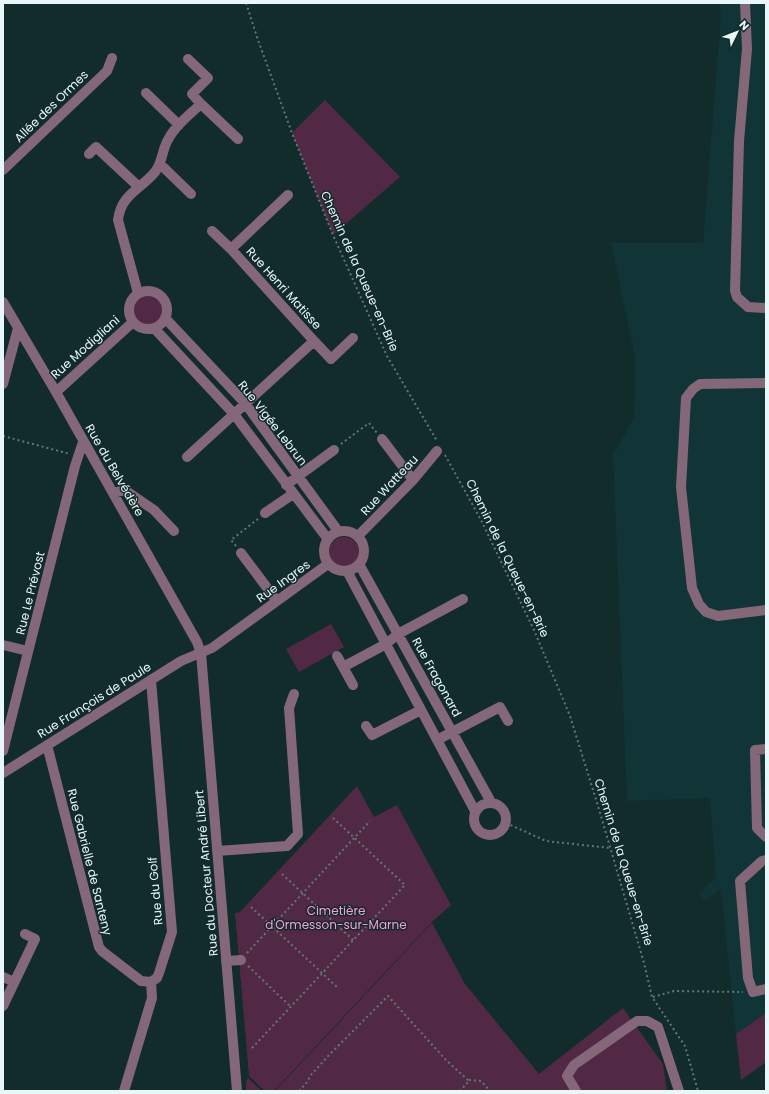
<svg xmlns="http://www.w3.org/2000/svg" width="769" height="1094" viewBox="0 0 769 1094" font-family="Poppins,sans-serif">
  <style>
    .built { fill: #113536 }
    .green { fill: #522945 }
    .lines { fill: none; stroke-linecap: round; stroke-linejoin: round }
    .path { stroke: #627777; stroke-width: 2; stroke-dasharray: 2 3; stroke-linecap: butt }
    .minor { stroke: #85677a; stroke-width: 10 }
    .labels { text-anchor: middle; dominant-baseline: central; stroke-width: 3; stroke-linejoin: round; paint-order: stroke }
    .street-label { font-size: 12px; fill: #e8f7f7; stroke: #122b2b }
    .park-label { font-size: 12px; fill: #fa9dda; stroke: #122b2b }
  </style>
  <rect width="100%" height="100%" fill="#122b2b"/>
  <path class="built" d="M719,3h47v1010l-30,21 -15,-145 -16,12 -6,-7 17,-17 -6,-79 -83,3 -14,-347 21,-35 1,-62 -24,-114h92l18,-229z"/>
  <path class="green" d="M325,100l75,77 -67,58 -41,-102z
    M131 310a16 16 0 1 1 32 0a16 16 0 1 1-32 0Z
    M329 552a15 15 0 1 1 30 0a15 15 0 1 1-30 0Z
    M331,624l13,23 -45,25 -13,-23z
    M357,786l17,31 23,-12 54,100 -18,16 -159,170h-9l-16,-15 -14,-163 5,-1z
    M432,923l33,61 74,90 84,-66 40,56 4,27h-392z
    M766,1013v49l-25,18 -5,-46z
    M248,1078l14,13h-16v-10z"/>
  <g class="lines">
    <path class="path" d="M246,3l12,37 34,93 41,102 54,121 50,85
      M3,436l67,18
      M341,444l28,-21 8,10
      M445,455l36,65 53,110 36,86 28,90 46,157 8,34 33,49 13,45
      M236,546l-5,-6 27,-21
      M506,823l40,18 64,7
      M282,874l71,66
      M251,907l86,80
      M247,953l123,-132
      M248,966l43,41
      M653,997l21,-6 69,1
      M252,1048l153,-163 -73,-68
      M469,1080l12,1 9,10
      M299,1091l9,-10 2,-5 20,-22 58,-58 58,64 23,21 -9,10"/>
    <path class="minor" d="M745,3l2,46 -8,92 -4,150 2,6 11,10 18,1
      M188,59l20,19 -16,16 9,10
      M146,93l33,32
      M89,154l7,-7 43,40
      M160,164l31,30
      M3,170l104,-99 5,-13
      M212,231l19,18
      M129 310a19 19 0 1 1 38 0a19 19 0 1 1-38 0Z
      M138,293l-20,-73c3,-26 22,-30 37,-48 8,-10 7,-24 14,-34 7,-13 21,-24 32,-34l37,35
      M3,302l53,90 141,250 4,11 36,438
      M165,318l80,85 93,128
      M154,328l80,86 93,124
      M314,341l17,18 22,-21
      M766,383l-66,1 -7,5 -7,9 -5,89 11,101 7,16 7,8 12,4 48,-6
      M3,384l15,-56
      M56,392l77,-70
      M382,439l31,41
      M187,457l127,-116 -83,-92 57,-54
      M286,485l48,-35
      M113,493l12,-3 29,20 20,21
      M265,513l28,-19
      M324 551a20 20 0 1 1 40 0a20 20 0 1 1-40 0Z
      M358,536l55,-56 24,-29
      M241,553l36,48
      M359,564l132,238
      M347,571l128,240
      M3,645l25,6
      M337,656l16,29
      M343,667l43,-23 12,-10 65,-35
      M366,726l6,9 49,-25
      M437,740l63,-33 8,14
      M47,745l52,202 3,4 39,30 10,1
      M766,749l-11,1 2,78 9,9
      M3,751l72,-285 8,-24
      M3,773l178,-112 31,-13 116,-84
      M474 819a16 16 0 1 1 32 0a16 16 0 1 1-32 0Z
      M217,851l70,-5 11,-12 -9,-126 5,-14
      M766,860l-4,1 -22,20 8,97 5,14 13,-3
      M226,961l15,-1
      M3,977l11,5
      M3,1006l32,-67 -10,-5
      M124,1091l28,-93 -1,-16 6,-4 2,-5 13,-41 -21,-252
      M576,1091l-9,-15 7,-11 63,-44h10l11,6 21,64"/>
  </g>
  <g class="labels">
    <g class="street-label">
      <text transform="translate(51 106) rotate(-44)">Allée des Ormes</text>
      <text transform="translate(360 271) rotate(66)">Chemin de la Queue-en-Brie</text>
      <text transform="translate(284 288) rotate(48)">Rue Henri Matisse</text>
      <text transform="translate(85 347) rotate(-42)">Rue Modigliani</text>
      <text transform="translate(273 423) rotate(52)">Rue Vigée Lebrun</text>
      <text transform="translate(115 470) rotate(60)">Rue du Belvédère</text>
      <text transform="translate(389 485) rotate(-47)">Rue Watteau</text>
      <text transform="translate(508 558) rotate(64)">Chemin de la Queue-en-Brie</text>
      <text transform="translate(283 581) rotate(-36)">Rue Ingres</text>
      <text transform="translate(30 593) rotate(-76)">Rue Le Prévost</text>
      <text transform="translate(437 677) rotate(61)">Rue Fragonard</text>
      <text transform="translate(94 700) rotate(-32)">Rue François de Paule</text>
      <text transform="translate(90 862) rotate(76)">Rue Gabrielle de Santeny</text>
      <text transform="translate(624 862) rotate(73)">Chemin de la Queue-en-Brie</text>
      <text transform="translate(206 873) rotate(-95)">Rue du Docteur André Libert</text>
      <text transform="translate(155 891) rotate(-95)">Rue du Golf</text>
    </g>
    <g class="park-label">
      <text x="336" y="910">Cimetière<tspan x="336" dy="14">d'Ormesson-sur-Marne</tspan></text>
    </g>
  </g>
  <rect width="769" height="1094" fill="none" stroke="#e8f7f7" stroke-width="8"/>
  <g transform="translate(737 32) rotate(47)" stroke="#122b2b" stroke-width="3" paint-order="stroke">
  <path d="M0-3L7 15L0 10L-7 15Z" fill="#e8f7f7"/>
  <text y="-6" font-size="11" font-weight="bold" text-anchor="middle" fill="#e8f7f7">N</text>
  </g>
</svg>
